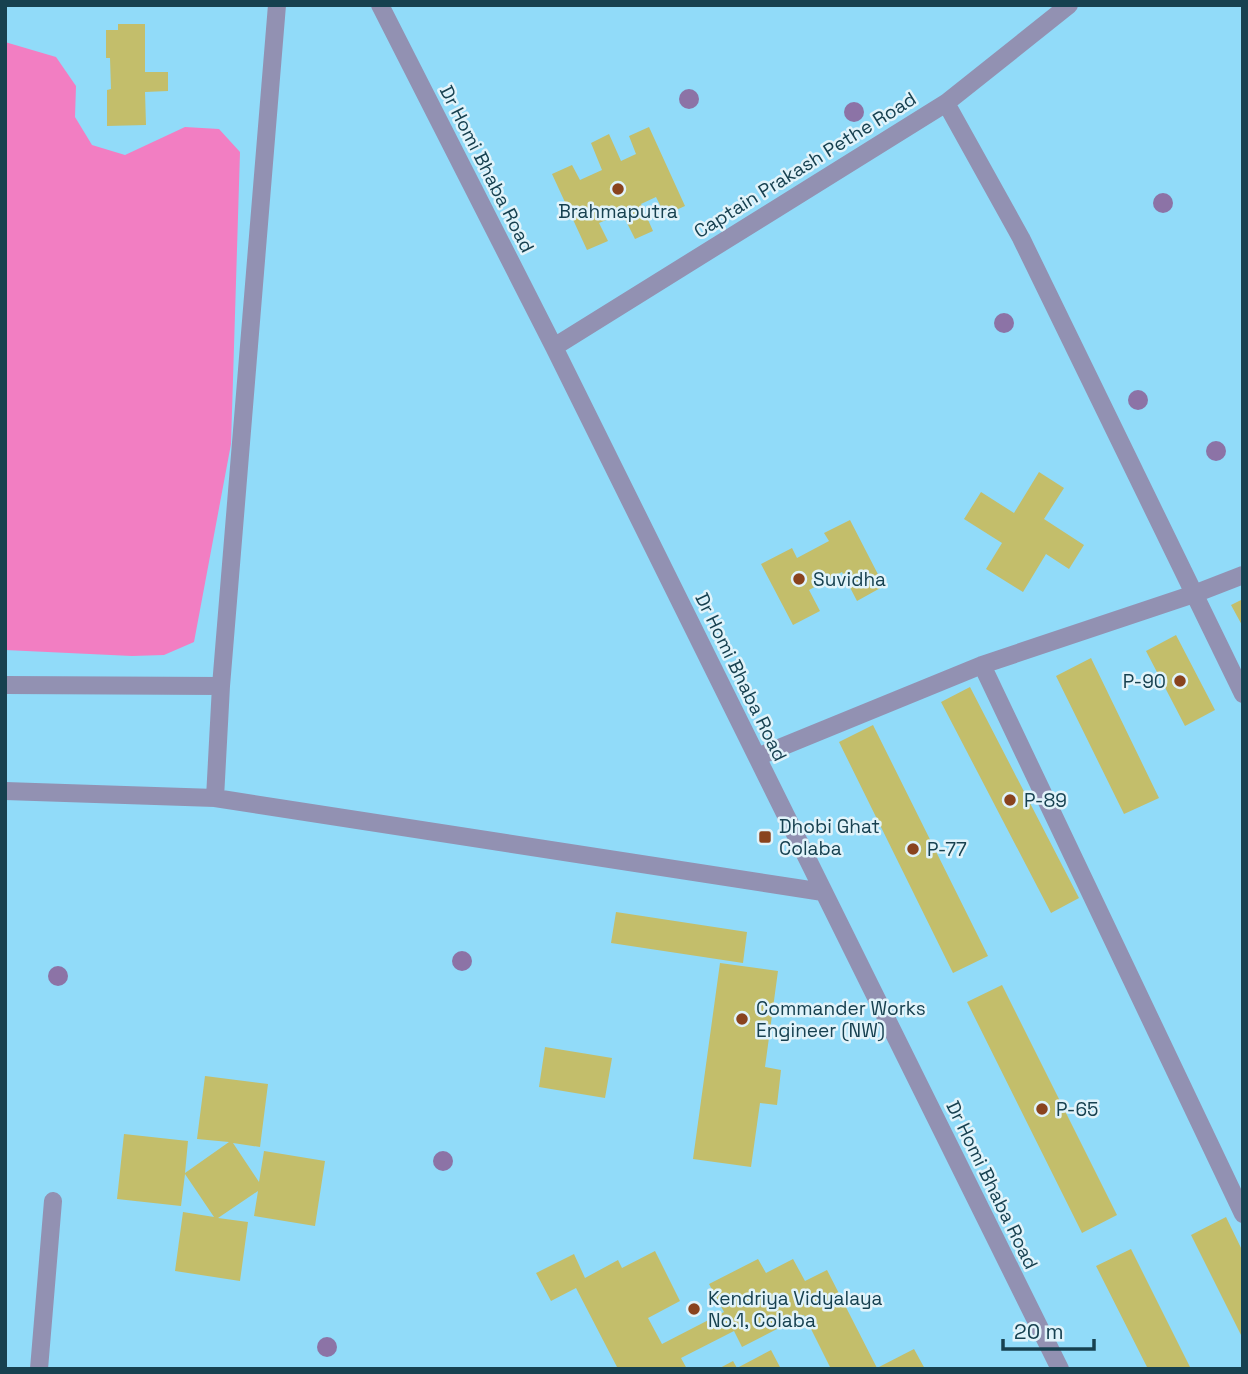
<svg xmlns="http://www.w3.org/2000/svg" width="1248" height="1374" viewBox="0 0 1248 1374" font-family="'Space Grotesk',sans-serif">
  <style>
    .green { fill: #f27ec2 }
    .building { fill: #c3be6b }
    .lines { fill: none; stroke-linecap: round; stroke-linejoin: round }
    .minor { stroke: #9291b2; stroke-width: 18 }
    .tree { fill: #8c73a6 }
    .poi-dot { fill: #89431e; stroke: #e1f3fa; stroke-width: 2.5 }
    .labels { text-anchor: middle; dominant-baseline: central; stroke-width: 5; stroke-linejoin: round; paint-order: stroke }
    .street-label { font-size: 19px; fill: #174150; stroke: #e1f3fa }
    .poi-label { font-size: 19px; fill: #174150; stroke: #e1f3fa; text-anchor: start }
  </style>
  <rect width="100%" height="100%" fill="#91dbf9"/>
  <path class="green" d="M5,42l51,15 20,29 -1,31 17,28 33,10 60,-28 34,2 21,23 -9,292 -37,198 -30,13 -32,1 -127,-6z"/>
  <path class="building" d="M118,24h27v48h23v19l-23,1 1,33 -39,1v-36l4,-1 -1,-31h-4v-28h12z
    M649,127l36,79 -20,9 -9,-18 -15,7 12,27 -18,8 -13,-26 -23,10 9,18 -21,9 -35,-76 20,-9 8,15 22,-10 -11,-27 18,-9 12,27 15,-7 -7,-18z
    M1039,472l25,16 -20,31 40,26 -15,24 -23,-15 -23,38 -37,-23 16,-26 -38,-24 17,-27 33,21z
    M850,520l34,66 -27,15 -15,-29 -33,18 11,21 -27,14 -32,-61 31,-16 5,10 32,-17 -5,-8z
    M1243,599v28l-12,-22z
    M1176,635l39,75 -30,16 -39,-75z
    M1091,658l68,140 -35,16 -68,-138z
    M970,687l109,211 -28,15 -110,-211z
    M873,725l115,231 -35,17 -114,-231z
    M616,912l131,20 -4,31 -132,-20z
    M720,963l58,8 -13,96 16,3 -4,35 -17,-2 -9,64 -58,-8z
    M1002,985l115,230 -35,18 -115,-231z
    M545,1047l67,11 -7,40 -66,-11z
    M205,1076l63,8 -8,63 -27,-4 26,39 5,-31 61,10 -10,65 -61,-10 4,-25 -40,27 30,4 -8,59 -65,-10 8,-59 31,5 -29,-43 -4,32 -64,-7 7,-65 64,7 -3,32 44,-31 -32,-3z
    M1226,1217l17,35v87l-52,-104z
    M1131,1249l60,120h-43l-52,-103z
    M655,1251l25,50 -32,17 14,26 62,-32 -15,-28 49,-25 8,14 27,-14 12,22 22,-11 50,98 37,-19 11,20h-94l-27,-54 -62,32 -8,-16 -53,27 6,11h-74l4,-2 -41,-79 -25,13 -15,-28 38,-19 11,24 33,-18 4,8z
    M771,1350l10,19h-63l15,-8 4,7z"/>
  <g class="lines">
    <path class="minor" d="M380,5l174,342 506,1022
      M946,103l75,135 222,456
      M554,347l392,-244 123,-98
      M982,665l261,549
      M5,685l216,1
      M757,757l225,-92 212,-71 49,-19
      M5,791l210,7 608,94
      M215,798l6,-112 56,-681
      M39,1369l14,-168"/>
  </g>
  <g class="tree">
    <circle cx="689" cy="99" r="10"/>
    <circle cx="854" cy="112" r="10"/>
    <circle cx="1163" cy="203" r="10"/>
    <circle cx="1004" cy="323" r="10"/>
    <circle cx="1138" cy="400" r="10"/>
    <circle cx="1216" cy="451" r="10"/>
    <circle cx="462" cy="961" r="10"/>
    <circle cx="58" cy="976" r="10"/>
    <circle cx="443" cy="1161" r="10"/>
    <circle cx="327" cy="1347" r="10"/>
  </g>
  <g class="poi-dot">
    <circle cx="618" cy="189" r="7"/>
    <circle cx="799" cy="579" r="7"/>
    <circle cx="1180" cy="681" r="7"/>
    <circle cx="1010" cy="800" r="7"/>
    <rect x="758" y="830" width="14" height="14" rx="3.5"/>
    <circle cx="913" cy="849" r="7"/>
    <circle cx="742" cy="1019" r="7"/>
    <circle cx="1042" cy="1109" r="7"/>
    <circle cx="694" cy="1309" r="7"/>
  </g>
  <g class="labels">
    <g class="street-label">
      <text transform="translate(805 165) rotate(-32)">Captain Prakash Pethe Road</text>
      <text transform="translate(487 169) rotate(63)">Dr Homi Bhaba Road</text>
      <text transform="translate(741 677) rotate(64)">Dr Homi Bhaba Road</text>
      <text transform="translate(992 1185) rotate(64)">Dr Homi Bhaba Road</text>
    </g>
    <g class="poi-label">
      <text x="618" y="211" text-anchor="middle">Brahmaputra</text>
      <text x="813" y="579">Suvidha</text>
      <text x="1166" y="681" text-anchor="end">P-90</text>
      <text x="1024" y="800">P-89</text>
      <text x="779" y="826">Dhobi Ghat<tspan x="779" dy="22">Colaba</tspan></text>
      <text x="927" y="849">P-77</text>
      <text x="756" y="1008">Commander Works<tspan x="756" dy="22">Engineer (NW)</tspan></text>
      <text x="1056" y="1109">P-65</text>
      <text x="708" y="1298">Kendriya Vidyalaya<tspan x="708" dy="22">No.1, Colaba</tspan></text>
    </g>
  </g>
  <rect width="1248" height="1374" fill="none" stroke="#174150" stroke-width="14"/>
  <path d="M1003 1339v10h91v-10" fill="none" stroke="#174150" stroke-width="3.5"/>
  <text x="1014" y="1339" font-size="21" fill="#174150" stroke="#e1f3fa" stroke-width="5" paint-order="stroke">20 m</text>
</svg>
